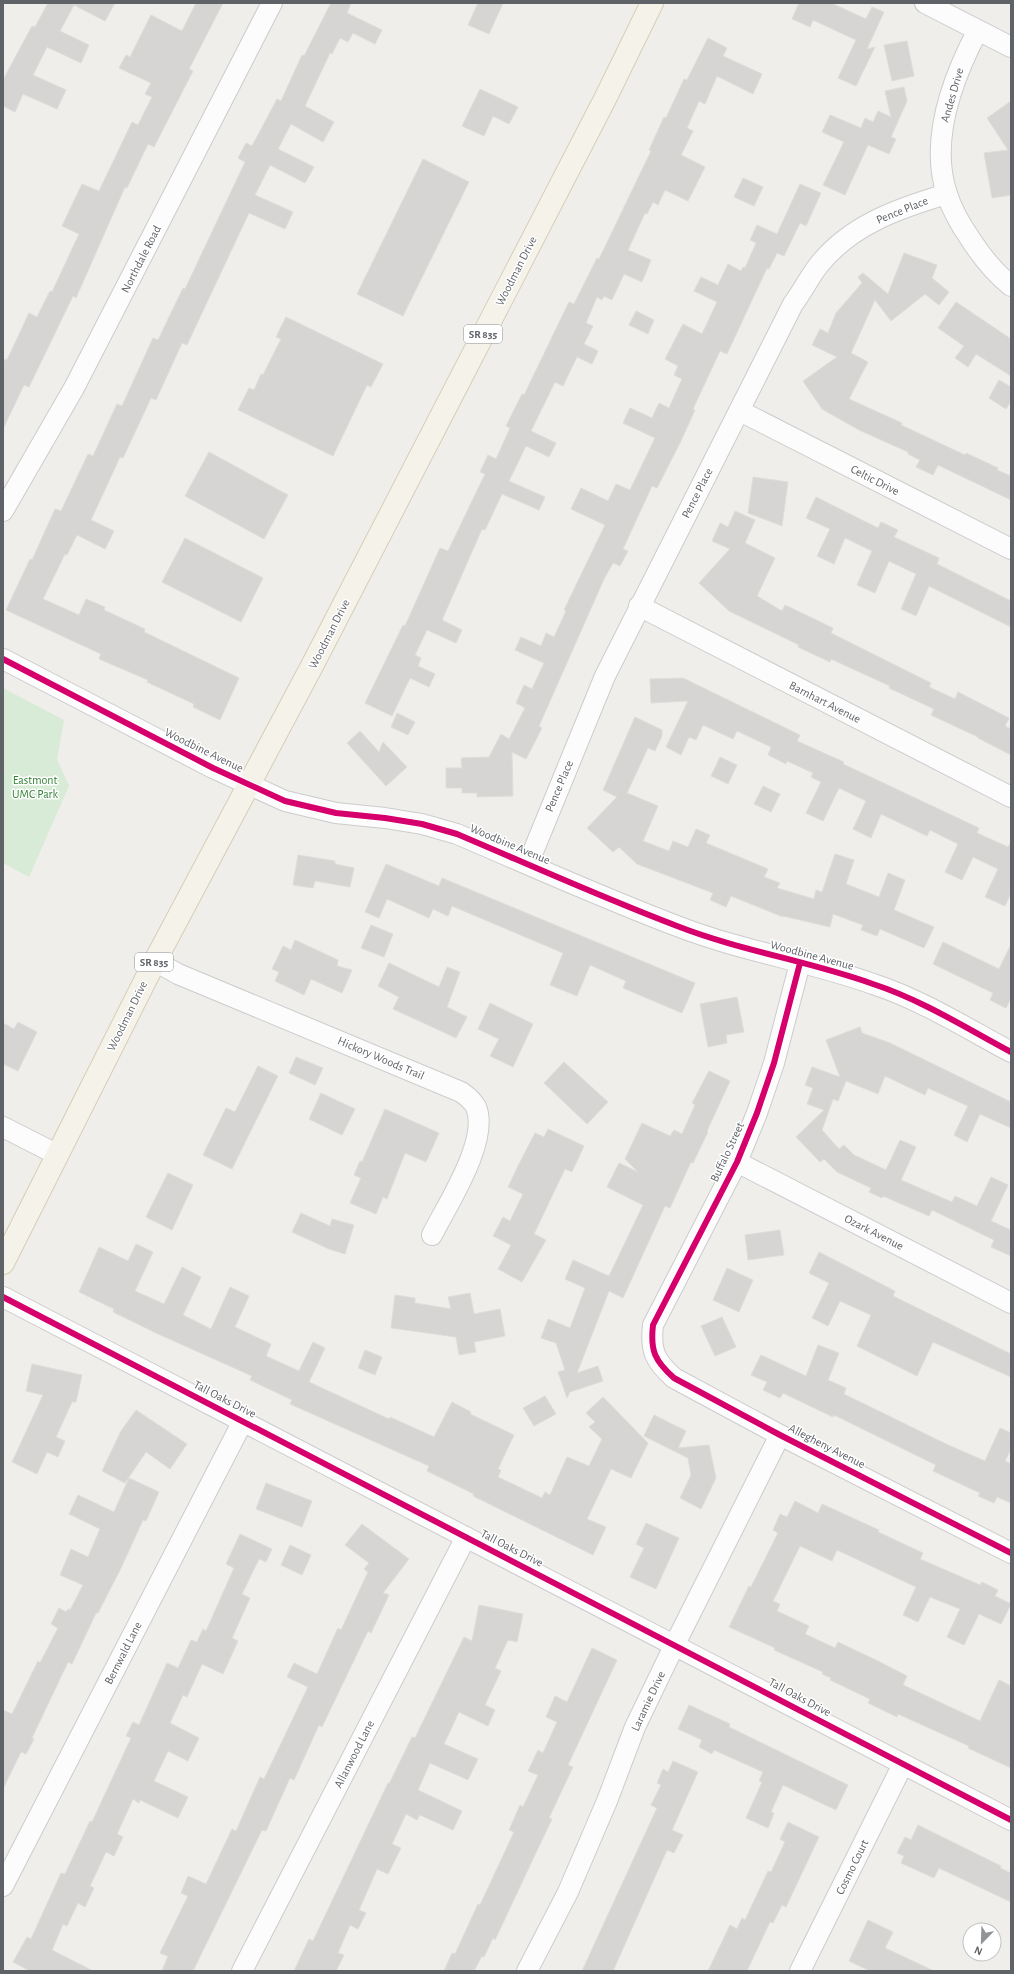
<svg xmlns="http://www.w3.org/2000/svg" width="1014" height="1974" viewBox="0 0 1014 1974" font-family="'Alegreya Sans',sans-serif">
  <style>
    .green { fill: #d8ebd6 }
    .building { fill: #d6d5d3; stroke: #deddd9 }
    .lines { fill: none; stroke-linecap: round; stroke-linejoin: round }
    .street-casing { stroke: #cbcccc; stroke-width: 22 }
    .primary-casing { stroke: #d7ceb8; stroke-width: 24 }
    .street { stroke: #fdfcfc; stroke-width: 20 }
    .primary { stroke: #f4f2e9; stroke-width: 22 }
    .cycleway-casing { stroke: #fff; stroke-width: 8 }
    .cycleway { stroke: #d6006c; stroke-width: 6 }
    .labels { text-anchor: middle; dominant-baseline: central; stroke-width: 3; stroke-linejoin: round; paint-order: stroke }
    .shield { fill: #fff; stroke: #8f9295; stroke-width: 1 }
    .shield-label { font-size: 11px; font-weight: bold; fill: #5f6368 }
    .street-label { font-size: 12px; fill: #5f6368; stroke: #fff }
    .park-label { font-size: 12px; fill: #348238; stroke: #fff }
  </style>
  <rect width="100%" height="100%" fill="#efeeea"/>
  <path class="green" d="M3,688l61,32 -7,39 12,27 -40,91 -26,-14z"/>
  <path class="building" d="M48,3h67l-10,18 -31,-16 -14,26 29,14 -8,18 -34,-16 -14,28 33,15 -9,19 -34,-15 -8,18 -12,-6v-26l29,-54 3,1z
    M196,3h27l-34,66 4,2 -39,76 -6,-3 -21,44 -2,-1 -49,111 -3,-2 -44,91 -5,-2 -21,44v-70l4,1 22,-47 8,4 13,-26 2,1 27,-58 -17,-8 20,-42 17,7 33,-69 6,3 14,-28 -7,-3 6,-11 -32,-15 7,-13 4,2 21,-42 31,16z
    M331,3h20l-4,10 35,17 -7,14 -22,-11 -5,9 -8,-4 -8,16 -2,-1 -25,53 29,16 -11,20 -32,-18 -13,25 36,18 -9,16 -35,-18 -15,30 38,17 -8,17 -36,-16 -62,132 -5,-2 -26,57 -5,-2 -28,60 -3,-1 -29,63 23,11 -9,18 -28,-14 -10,20 -2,-1 -22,45 36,16 7,-16 19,8 -1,3 41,19 -1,3 95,46 -19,42 -27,-13 1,-3 -47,-22 1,-2 -49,-21 2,-5 -95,-44 24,-51 2,1 23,-51 6,2 27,-57 5,2 24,-52 5,2 31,-68 5,2 25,-52 2,1 60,-127 -7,-4 8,-15 6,3 25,-47 4,2 21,-46 2,1z
    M478,3h25l-14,31 -21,-9z
    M799,3h32l35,16 6,-12 12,5 -17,37 8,-2 -19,39 -18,-8 18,-38 -43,-20 -3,7 -18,-8z
    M708,38l19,10 -4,8 39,18 -9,20 -36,-18 -12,28 -6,-3 -12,27 6,3 -12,24 24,12 -17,34 -23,-11 -7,15 -5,-3 -6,12 -2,-1 -17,37 23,10 -9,22 -18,-8 -12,26 -8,-4 -2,4 -5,-3 -11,26 7,3 -9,18 14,7 -6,13 -15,-7 -14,29 -8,-4 -24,49 25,12 -7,14 -23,-11 -17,35 36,16 -6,13 -37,-16 -17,36 -3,-1 -40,91 20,10 -6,13 -29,-13 -12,25 6,3 -3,8 17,8 -6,13 -19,-9 -18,38 -27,-13 38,-78 2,1 35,-78 8,3 37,-77 -5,-2 8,-17 8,4 14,-31 -4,-2 16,-32 2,1 45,-93 5,2 23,-46 2,1 52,-108 -2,-1 15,-33 2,1 18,-39 3,1z
    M907,41l7,35 -22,5 -8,-36z
    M904,87l3,14 -16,36 5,2 -7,15 -21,-9 -23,50 -22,-10 21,-43 -22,-10 8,-17 31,13 4,-10 8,4 5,-11 13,6 -6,-26z
    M480,89l38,18 -9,17 -16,-8 -9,20 -22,-10z
    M1011,101v94l-19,3 -8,-45 24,-3 -21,-32z
    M423,159l46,23 -66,134 -46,-22z
    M743,178l20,9 -9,19 -20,-9z
    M800,184l21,9 -15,33 -6,-3 -16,33 -7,-3 -8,16 -2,-1 -40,86 -7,-3 -27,58 2,1 -15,33 -23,45 -5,-2 -29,63 5,2 -8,15 -7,-3 -9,16 -65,147 3,2 -16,31 -14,-7 1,44 -36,1v-4h-15v-5h-16v-20h16l-1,-10 28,-1 12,-23 8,5 16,-31 -9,-5 8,-18 8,4 12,-26 -29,-13 6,-13 20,9 5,-13 8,4 12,-26 -2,-1 41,-85 -34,-16 10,-21 27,13 8,-17 14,6 25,-52 -32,-15 7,-15 22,10 7,-15 10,5 13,-29 -8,-4 4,-9 -13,-7 18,-35 19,10 15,-32 -23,-11 7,-14 17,8 10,-21 13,7 2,-4 2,1 11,-25 -6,-3 7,-15 20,9z
    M904,253l33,12 -5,13 17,14 -10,13 -14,-11 -34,27 -16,-21 -24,53 17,9 -19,37 53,24 -1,2 64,30 1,-2 32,15 -1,2 14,6v24l-73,-35 -5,10 -17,-8 4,-7 -12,-6v-2l-49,-22 -37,-21 -19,-28 34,-24 -25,-12 8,-16 8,4 8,-20 26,-30 -4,-6 5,-4 25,21z
    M956,302l55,37v37l-35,-22 -8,13 -13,-9 9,-12 -26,-18z
    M636,311l18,9 -6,14 -19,-9z
    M286,317l97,47 -12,23 -4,-2 -34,71 -95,-46 11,-22 5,2 7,-16 2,1 18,-36 -5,-2z
    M999,380l12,7v14l-5,8 -17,-11z
    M209,452l79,43 -24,44 -79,-43z
    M753,477l35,5 -6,44 -34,-13z
    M816,497l62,31 3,-6 17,8 -4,7 45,21 -2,6 74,37v26l-82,-41 -13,30 -15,-7 15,-35 -27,-13 -14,32 -18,-8 15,-34 -27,-13 -11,26 -17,-8 13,-27 -24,-11z
    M735,511l20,9 -10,23 30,15 -18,38 25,15 3,-6 48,23 -2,5 100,50 -2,4 26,12 3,-7 51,26 -4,8 6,3v26l-33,-17v-1l-47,-22 3,-6 -45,-21 1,-2 -59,-27 -1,3 -32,-15 1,-2 -70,-34 -30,-28 31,-34 -18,-8 8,-18 8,4z
    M185,538l78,40 -22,44 -79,-40z
    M683,678l117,57 -3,6 47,21 -1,2 136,64 -2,5 31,14 3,-5v51l-6,13 -20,-9 13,-28 -25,-12 -11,23 -17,-8 13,-28 -28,-14 -3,6 -46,-22 -10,24 -18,-9 13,-28 -27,-13 -16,33 -17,-8 15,-31 -10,-5 2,-4 -26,-12 -1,3 -18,-9 3,-8 -34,-16 -4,8 -30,-14 -7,15 -7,-3 -8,18 -15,-8 22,-46 -37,2 -1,-24z
    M397,713l18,9 -7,13 -17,-8z
    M635,717l27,13v6l-7,15 -7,-3 -21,45 31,13 -15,35 26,10 4,-10 15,6 8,-18 14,6 -4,8 62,26 -4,8 16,6 -3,5 37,11 2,-9 6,2 13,-38 19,6 -8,24 33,13 9,-24 17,7 -11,30 40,17 -10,21 -44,-19 -3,7 -16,-6 2,-5 -30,-11 -3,13 -47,-11v1l-52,-21 -5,11 -16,-7 3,-7 -76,-29 -18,-17 -6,5 -26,-24 30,-31 -14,-7z
    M360,731l19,21 4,-10 24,25 -21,19 -39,-43z
    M720,757l17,8 -9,19 -17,-8z
    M763,786l17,8 -9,18 -17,-8z
    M298,855l37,6v3l19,4 -4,19 -35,-6 -2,7 -20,-3z
    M386,864l53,22 3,-8 253,105 -13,30 -59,-25 3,-7 -36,-16 -13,31 -27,-11 13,-32 -97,-41 -14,-6 -4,10 -15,-7 -4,9 -42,-19 -8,19 -14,-6z
    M371,925l22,9 -9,23 -23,-9z
    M295,940l43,20 -1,6 15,4 -10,23 -31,-14 -7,16 -29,-14 4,-9 -7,-3 11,-23 8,4z
    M943,942l56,27 12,-25v54l-5,10 -16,-8 3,-7 -60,-29z
    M389,963l50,24 8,-20 13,5 -13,35 20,10 -11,21 -63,-29 6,-12 -21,-11z
    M737,997l7,35 -18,3 1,8 -19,4 -8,-43z
    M490,1003l43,21 -20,43 -23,-11 9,-17 -21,-10z
    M18,1022l19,10 -19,39 -15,-7v-41l11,6z
    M860,1027l2,6 28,10 121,59v26l-31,-14 -13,28 -13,-7 14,-29 -40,-18 -3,7 -40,-19 -7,18 -32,-13 -8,20 -5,-2 -11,31 17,19 5,-4 10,10 32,15 14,-30 16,7 -15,33 51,22 3,-6 22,10 14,-29 17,8 -17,36 20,9v26l-20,-9 3,-7 -62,-30 -3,6 -46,-20 -1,2 -13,-6 2,-4 -34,-16 -13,-13 -4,3 -24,-25 28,-27 -17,-6 6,-16 -8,-3 7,-18 28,10 -14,-37z
    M296,1057l27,11 -8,17 -26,-12z
    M564,1062l44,40 -21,22 -43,-41z
    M258,1066l20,10 -46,93 -29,-14 23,-47 9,4z
    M709,1071l21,10 -23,50 1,1 -15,31 -2,-1 -21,46 -5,-2 -42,92 -14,-7 -32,82 21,-7 5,15 -33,11 -3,6 -9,-26 7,-2 -9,-27 -15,-5 7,-19 22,9 15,-40 -20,-9 8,-19 36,16 34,-71 -36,-18 12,-24 19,9 -13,-13 17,-36 28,13 4,-6 8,4 13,-29 -3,-2z
    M321,1093l34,16 -13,26 -33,-16z
    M385,1109l54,24 -13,29 -21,-9 -18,46 -4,-2 -7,17 -26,-11 11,-25 -7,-3 6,-14 2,1z
    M548,1129l36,17 -12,26 -7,-3 -31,65 12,6 -24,42 -24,-13 13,-24 -18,-9 10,-19 7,4 13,-27 -15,-7 10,-21 17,-33 9,4z
    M168,1173l25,12 -21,45 -26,-13z
    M301,1213l29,13 2,-7 22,6 -9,29 -16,-5 -37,-17z
    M780,1230l4,25 -36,5 -3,-25z
    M136,1244l17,8 -18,39 29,13 18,-37 19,10 -18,38 28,14 19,-42 19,9 -14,31 36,17 -5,12 33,15 14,-29 12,6 -16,34 80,37 1,-2 44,20 18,-35 19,10 -1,2 44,21 -16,34 3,1 -3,7 44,21 3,-6 5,3 17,-38 22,9 13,-27 -13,-12 6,-5 -9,-9 17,-16 45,46 -17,35 -20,-9 -24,50 19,8 -13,28 -120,-59 1,-2 -47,-23 2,-5 -139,-62 2,-4 -42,-20 2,-4 -96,-43 -43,-21 1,-3 -35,-17 20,-45 29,14z
    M819,1252l76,39 -2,5 118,58v23l-78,-35 -16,34 -60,-30 14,-31 -31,-14 -12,25 -16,-8 17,-35 -20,-10z
    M727,1268l26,12 -14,32 -26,-12z
    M470,1293l4,21 26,-5 5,27 -31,6 2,10 -17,3 -3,-18 -65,-9 4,-33 20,3v5l36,6 -3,-12z
    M722,1317l14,30 -21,9 -14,-30z
    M818,1345l21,8 -11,27 18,8 -2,6 102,50 39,17 15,-33 11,5v16l-6,12 6,3v39l-14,-6 -3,6 -16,-7 2,-3 -47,-22 3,-6 -102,-50 -1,2 -50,-24 -3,5 -17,-8 4,-8 -16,-7 10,-20 45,21z
    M365,1350l17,7 -7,18 -17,-7z
    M32,1364l50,11 -6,27h-4l-16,35 9,4 -7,16 -11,-5 -10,22 -25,-12 31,-67 -17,-4z
    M545,1396l11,18 -22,12 -11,-18z
    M136,1410l51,34 -17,25 -24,-17 -21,31 -23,-12 19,-40z
    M654,1415l32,16 -8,17 31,-3 7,33 -15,31 -21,-11 11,-23 -3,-17 -44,-22z
    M129,1478l30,14 -13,29 -3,-1 -21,46 -24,47h-2l-24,51 -4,-2 -36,76 2,1 -8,15 -5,-2 -18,37v-79l9,4 26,-53 2,2 18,-35 -7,-4 8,-16 7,4 2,-3 2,1 13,-25 -23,-10 11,-26 17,8 12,-28 -31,-15 9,-19 36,17z
    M266,1483l46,18 -10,26 -46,-18z
    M795,1501l23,12 4,-9 57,26 -1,2 45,21 -3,6 60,26 2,-3 16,8 -3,6 16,8 -10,20 -22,-10 -15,31 -17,-8 13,-28 -30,-12 -12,25 -15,-7 13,-28 -79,-37 -5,11 -32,-15 -27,55 7,3 -3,7 32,15 -4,8 30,14 3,-6 40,19 29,15 -4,9 77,36 19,-41 12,6v82l-43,-20 1,-2 -71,-32 -1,3 -29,-14 2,-4 -40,-19 1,-2 -9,-4 1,-2 -49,-22 1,-2 -46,-21 20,-41 2,1 27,-54 -5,-3 7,-16 7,3z
    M646,1523l33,15 -23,51 -26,-12 14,-29 -8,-4z
    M362,1524l47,35 -26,34 6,2 -18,38 -3,-2 -46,96 -3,-2 -25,55 -4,-2 -24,53 -4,-1 -69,141h-31l6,-15 -8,-3 28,-57 -7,-3 7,-17 18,8 26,-55 4,2 24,-54 4,2 44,-92 -21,-10 7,-14 23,11 21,-46 3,2 27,-58 -4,-3 5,-6 -24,-18z
    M240,1534l32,15 -6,13 -7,-3 -17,35 8,4 -18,40 6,3 -15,33 -21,-10 -15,33 -4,-2 -13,28 29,15 -11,23 -20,-10 -14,30 34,16 -10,21 -38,-18 -1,3 -6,-4 -16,35 6,3 -9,19 -8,-4 -16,34 4,2 -9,19 -7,-4 -11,23 -4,-2 -11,26 41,21h-63l-17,-9 14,-25 4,2 30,-66 4,1 25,-53 2,1 39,-84 -5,-2 7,-14 6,3 28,-62 11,5 13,-28 6,2 6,-13 3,2 28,-63 -8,-4z
    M290,1545l21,10 -9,20 -21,-10z
    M479,1605l44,9 -6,28 -9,-2 -13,28 6,3 -16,34 10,5 -7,16 -29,-14 -15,32 34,15 -10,21 -38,-17 -12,27 44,21 -9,19 -33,-15 -3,5 -11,-6 -14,30 9,4 -13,26 -11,-5 -18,41 7,3 -8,16 -8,-4 -12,28 6,2 -8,16h-42l15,-32 4,2 75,-158 1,1 23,-47 3,1 49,-101 8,4z
    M592,1648l25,12 -49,105 5,2 -24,51 3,1 -18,38 -39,83 -2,-2 -9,19 -2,-1 -8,15h-30l8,-18 3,1 23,-50 2,1 34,-73 -5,-2 11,-25 3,2 15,-32 -10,-4 10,-21 5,3 14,-31 -11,-5 9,-21 12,6z
    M689,1705l41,19 -1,3 119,58 -12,25 -53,-25 -12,27 3,1 -6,15 -22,-10 16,-36 -3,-1 4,-9 -49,-22 -2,4 -13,-7 3,-7 -24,-11z
    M673,1761l25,11 -26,58 11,5 -9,18 -7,-3 -54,121h-31l75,-163 -6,-3 10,-20 -4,-2 6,-14 5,3z
    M788,1822l31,15 -33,70 -4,-2 -9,18 -3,-1 -23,49h-39l22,-46 7,4 5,-11 3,2 23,-49 3,1 14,-30 -5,-3z
    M918,1825l83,41 -1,2 11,5v29l-72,-34 -5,10 -33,-15 3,-7 -7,-3 8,-16 6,3z
    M868,1920l25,12 -8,16 49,23h-64l-21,-10z"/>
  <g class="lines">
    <defs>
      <path id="street" d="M925,3l86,44
        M978,30c-26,49 -49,110 -31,164 5,16 15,33 24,46 11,17 24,33 40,46
        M740,411l271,138
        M3,511l71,-123 198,-385
        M639,606l372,191
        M3,659l210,109 72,33 51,12 49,5 37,6 35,10c73,31 146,64 220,92 64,25 132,35 196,58 49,16 93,44 138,68
        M528,864l77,-188 188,-372c9,-12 16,-26 25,-38 32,-41 81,-58 129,-72
        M155,961l23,13 283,118c6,4 11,8 15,15 14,33 -29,98 -44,128
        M800,963l-26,100 -17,50 -20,49 -84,163c-3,26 2,36 21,53l106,57 231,118
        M3,1127l55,28
        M737,1162l274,141
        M3,1297l1008,523
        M3,1886l240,-465
        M242,1971l224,-434
        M527,1971l41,-79 39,-91 28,-74 40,-83 105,-209
        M800,1971l103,-207"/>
      <path id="primary" d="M3,1263l152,-302 158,-297 292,-565 47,-96"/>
    </defs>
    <use href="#street" class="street-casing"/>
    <use href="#primary" class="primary-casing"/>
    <use href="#street" class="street"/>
    <use href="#primary" class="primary"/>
    <defs>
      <path id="cycleway" d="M3,659l210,109 72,33 51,12 49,5 37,6 35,10c73,31 146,64 220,92 64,25 132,35 196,58 49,16 93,44 138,68
        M800,963l-26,100 -17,50 -20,49 -84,163c-3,26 2,36 21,53l106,57 231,118
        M3,1297l1008,523"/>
    </defs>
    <use href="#cycleway" class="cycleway-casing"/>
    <use href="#cycleway" class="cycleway"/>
  </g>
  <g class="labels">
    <g class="shield">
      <rect x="464" y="325" width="38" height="18" rx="3"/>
      <rect x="135" y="953" width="38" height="18" rx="3"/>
    </g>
    <g class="shield-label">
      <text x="483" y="334">SR 835</text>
      <text x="154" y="962">SR 835</text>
    </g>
    <g class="street-label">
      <text transform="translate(952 95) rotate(-74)">Andes Drive</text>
      <text transform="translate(902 210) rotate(-22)">Pence Place</text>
      <text transform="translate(141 259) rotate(-63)">Northdale Road</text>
      <text transform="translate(516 271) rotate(-63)">Woodman Drive</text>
      <text transform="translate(875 480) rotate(27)">Celtic Drive</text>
      <text transform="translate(697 493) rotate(-63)">Pence Place</text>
      <text transform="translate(329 634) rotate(-63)">Woodman Drive</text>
      <text transform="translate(825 702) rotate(27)">Barnhart Avenue</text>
      <text transform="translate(204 750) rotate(26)">Woodbine Avenue</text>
      <text transform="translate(559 786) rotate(-67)">Pence Place</text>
      <text transform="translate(510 844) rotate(23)">Woodbine Avenue</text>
      <text transform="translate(812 955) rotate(15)">Woodbine Avenue</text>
      <text transform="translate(127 1016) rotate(-64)">Woodman Drive</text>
      <text transform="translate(381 1058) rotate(23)">Hickory Woods Trail</text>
      <text transform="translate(727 1152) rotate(-65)">Buffalo Street</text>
      <text transform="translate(874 1232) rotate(27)">Ozark Avenue</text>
      <text transform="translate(225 1399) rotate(27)">Tall Oaks Drive</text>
      <text transform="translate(827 1446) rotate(27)">Allegheny Avenue</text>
      <text transform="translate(512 1548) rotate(27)">Tall Oaks Drive</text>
      <text transform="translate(123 1653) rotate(-63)">Bernwald Lane</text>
      <text transform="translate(800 1697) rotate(28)">Tall Oaks Drive</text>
      <text transform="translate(648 1701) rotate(-65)">Laramie Drive</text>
      <text transform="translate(354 1754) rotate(-63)">Allanwood Lane</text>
      <text transform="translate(852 1867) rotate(-64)">Cosmo Court</text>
    </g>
    <g class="park-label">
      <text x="35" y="780">Eastmont<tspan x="35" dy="14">UMC Park</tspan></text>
    </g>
  </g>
  <rect width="1014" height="1974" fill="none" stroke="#5f6368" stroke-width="8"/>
  <g transform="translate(982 1942) rotate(203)"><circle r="19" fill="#ffffff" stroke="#bfc1c3"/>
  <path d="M0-3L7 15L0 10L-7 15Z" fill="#919496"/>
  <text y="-6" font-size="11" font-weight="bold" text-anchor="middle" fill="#5f6368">N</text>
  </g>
</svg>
